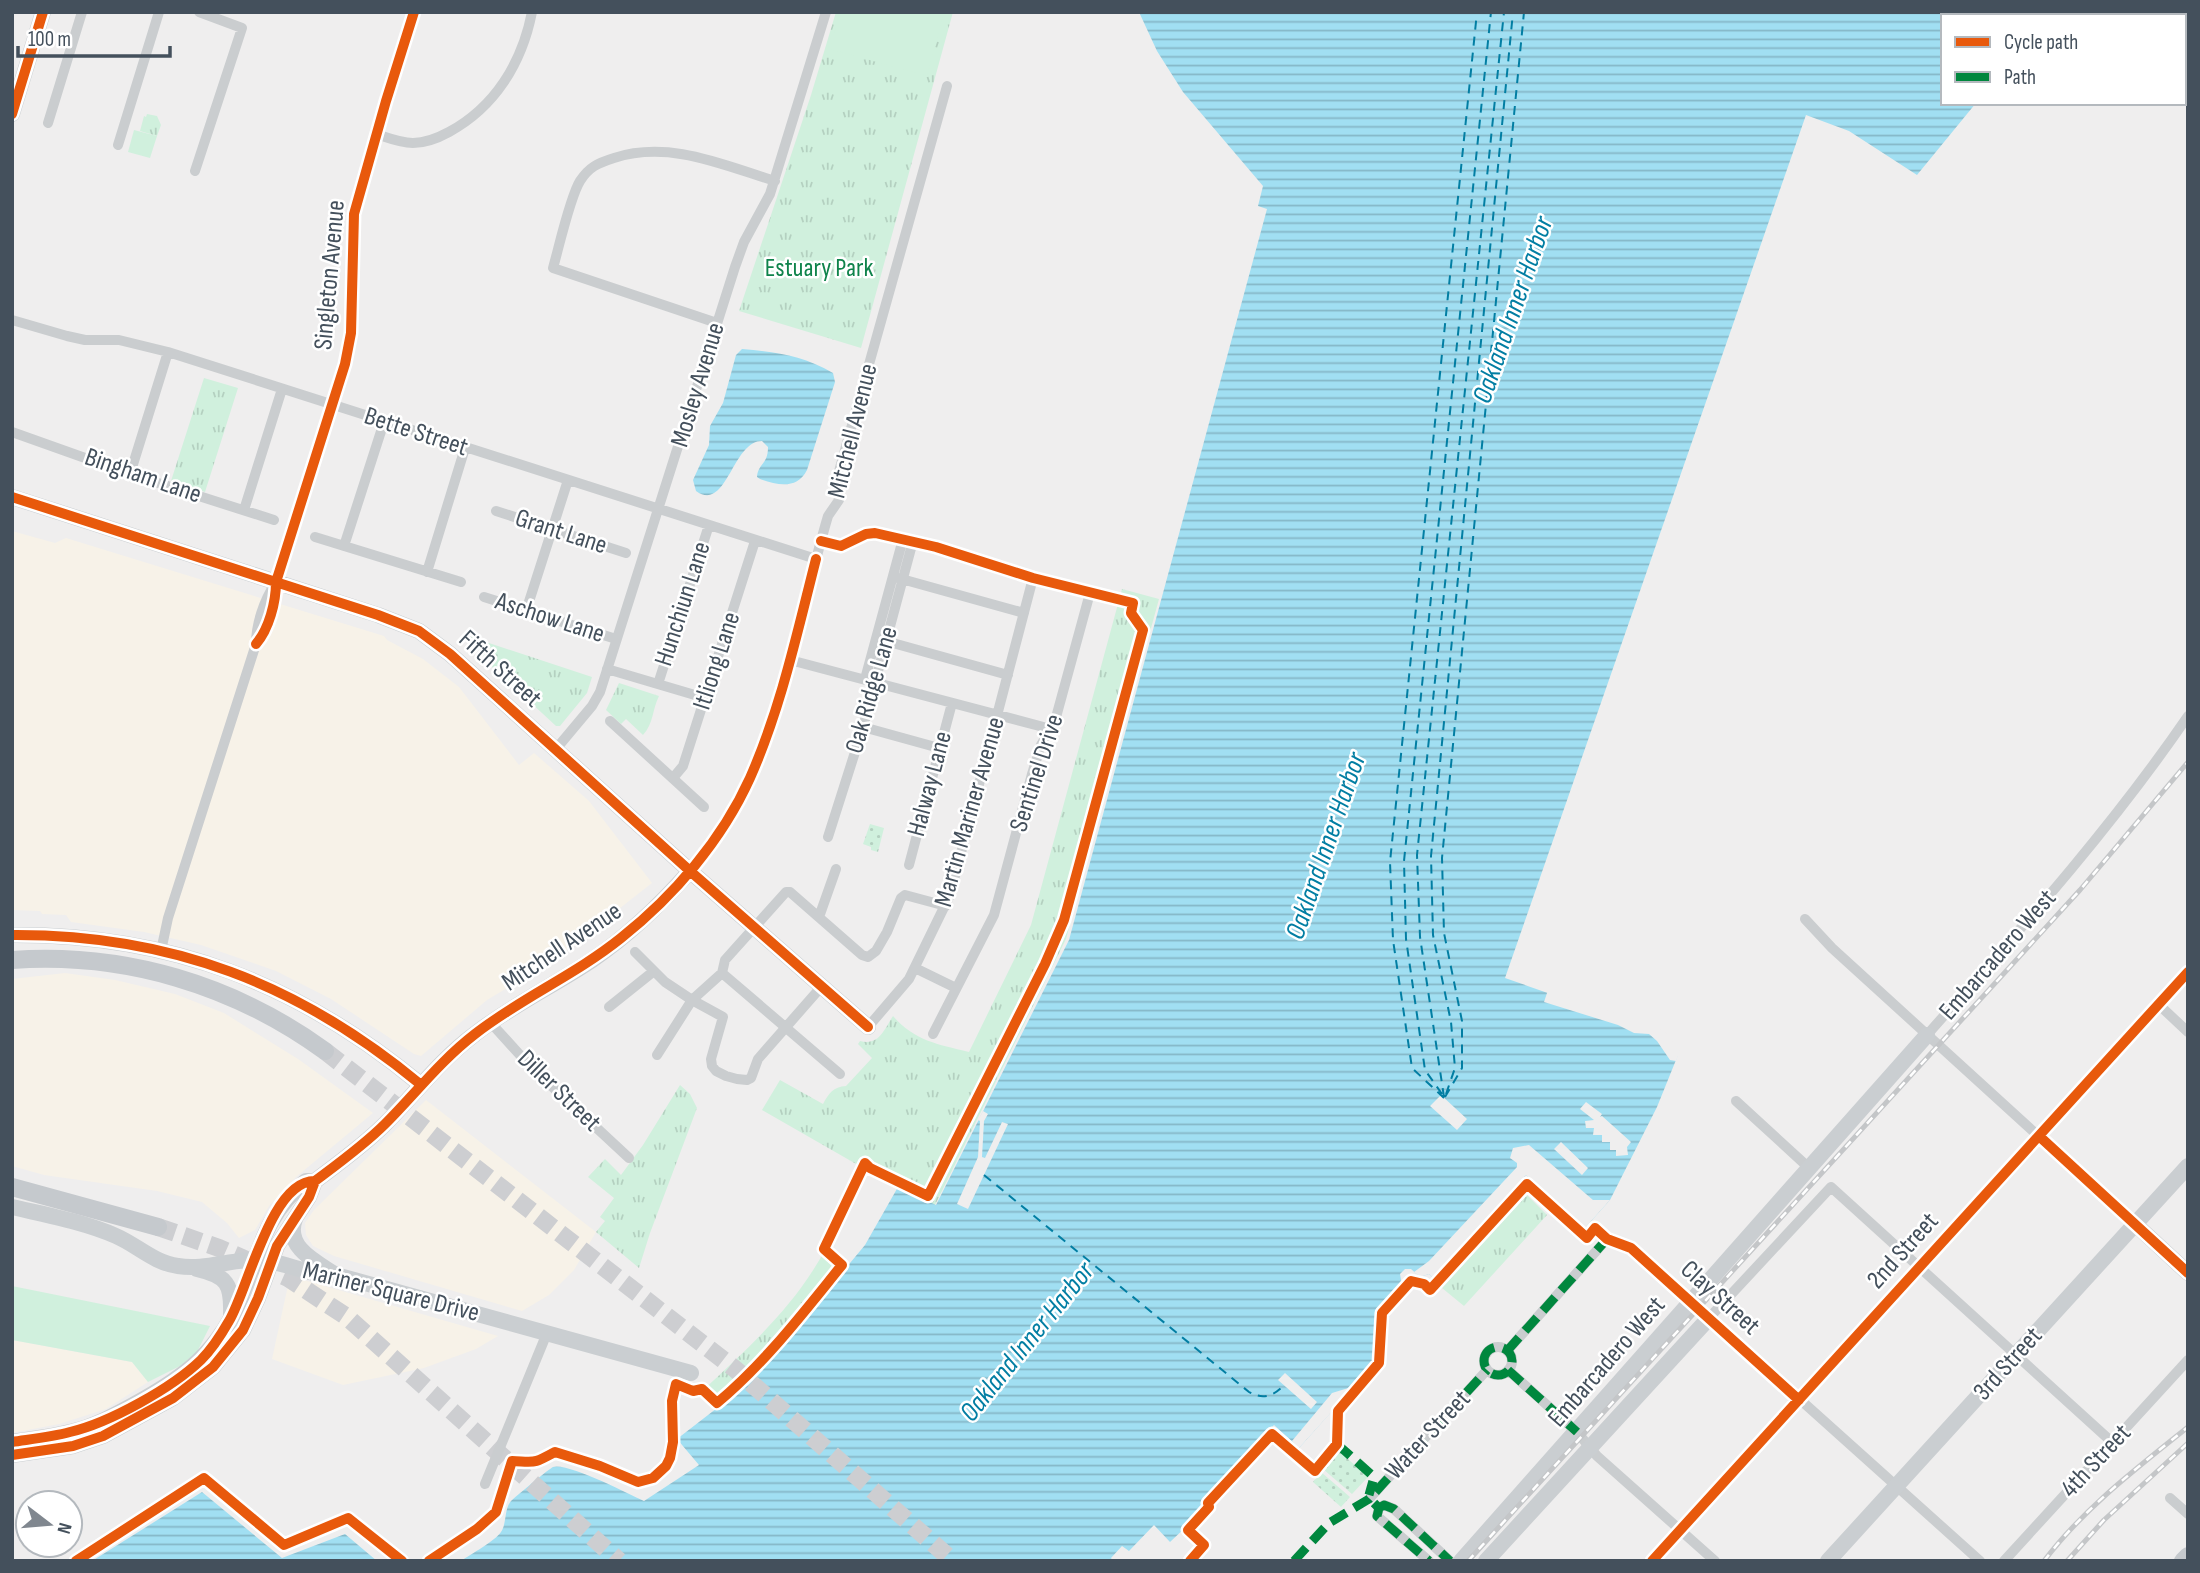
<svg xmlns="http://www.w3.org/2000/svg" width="2200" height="1573" viewBox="0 0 2200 1573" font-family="'Sofia Sans Condensed',sans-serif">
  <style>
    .commercial { fill: #f7f2e8 }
    .grass { fill: url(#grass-dots) }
    .park { fill: url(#park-tufts) }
    .garden { fill: #d0f0dd }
    .water { fill: url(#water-rules) }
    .pier { fill: #efeeee }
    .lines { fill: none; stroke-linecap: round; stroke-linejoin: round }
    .ferry { stroke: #027ea3; stroke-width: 2; stroke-dasharray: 9 7; stroke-linecap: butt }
    .primary-tunnel { stroke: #cdced1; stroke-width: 18; stroke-dasharray: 18 9; stroke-linecap: butt }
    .street { stroke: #cacdcf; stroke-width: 10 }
    .secondary { stroke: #caced1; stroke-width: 16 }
    .primary { stroke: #c5c9cd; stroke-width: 18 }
    .rail-casing { stroke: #c4c6c8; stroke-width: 5 }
    .rail { stroke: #fff; stroke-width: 2.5; stroke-dasharray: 8; stroke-linecap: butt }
    .quiet { stroke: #00873e; stroke-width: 9; stroke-dasharray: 18 9; stroke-linecap: butt }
    .cycleway-casing { stroke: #fff; stroke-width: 15 }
    .cycleway { stroke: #e8590c; stroke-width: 10 }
    .labels { text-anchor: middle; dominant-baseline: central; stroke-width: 5; stroke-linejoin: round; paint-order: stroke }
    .park-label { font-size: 26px; fill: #0f834b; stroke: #fff }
    .street-label { font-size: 26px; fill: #44505c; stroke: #fff }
    .water-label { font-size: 28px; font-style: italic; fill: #027ea3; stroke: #fff }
  </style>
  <defs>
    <pattern id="grass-dots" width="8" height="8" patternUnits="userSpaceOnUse" patternTransform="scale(1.75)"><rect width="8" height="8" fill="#d0f0dd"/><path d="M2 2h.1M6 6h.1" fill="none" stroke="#b4d0c0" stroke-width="1.8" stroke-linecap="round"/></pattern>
    <pattern id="park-tufts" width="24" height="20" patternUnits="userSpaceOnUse" patternTransform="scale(1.75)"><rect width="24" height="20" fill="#d0f0dd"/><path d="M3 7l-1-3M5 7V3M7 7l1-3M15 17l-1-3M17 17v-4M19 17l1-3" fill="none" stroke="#b4d0c0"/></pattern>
    <pattern id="water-rules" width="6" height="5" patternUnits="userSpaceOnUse" patternTransform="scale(1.75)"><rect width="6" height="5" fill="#a1dff2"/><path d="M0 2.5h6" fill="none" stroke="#85b7c7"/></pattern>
  </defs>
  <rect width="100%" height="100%" fill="#efeeee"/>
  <path class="commercial" d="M12,531l43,12 11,-5 318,98 3,4 36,19 36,28 60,78 15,-12 55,48 63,82 -97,76 -68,41 -66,56 -7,-2 -83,-55 -55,-28 -75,-26 -57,-13 -73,-10 -5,-7 -24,-1 -2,-3 -28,-1z
    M65,973l50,7 60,14 49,19 74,46 75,54 -77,64 -27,29 -14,24 -16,8 -12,-15 -25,-21 -45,-11 -113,-16 -32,-9v-187z
    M426,1100l170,132 -22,38 -25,25 -27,16 -188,-55 -21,-10 -7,-11 -1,-12 9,-13z
    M290,1276l208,60 -22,13 -52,19 -81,17 -71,-26z
    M12,1340l120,22 16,20 -42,27 -47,15 -47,9z"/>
  <path class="grass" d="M870,824l14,4 -6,24 -7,-2v-3l-8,-3z
    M1339,1451l29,26 -16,17 -29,-25z
    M1321,1472l29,25 -9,10 -28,-25z"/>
  <path class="park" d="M836,12h117l-92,336 -122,-37 72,-216z
    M147,114l10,2 4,9 -4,11 -17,-5 4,-15 2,1z
    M204,378l34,10 -33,104 -34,-11z
    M1122,589l37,10 -93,340 -131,266 -30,-13 -143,-82 18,-30 43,24c6,-11 10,-17 23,-18l26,-28 -14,-14 2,-3c19,5 24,-11 33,-25 22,25 44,28 76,36l62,-127z
    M468,636l124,41 -5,16 -27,33h-4l-68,-63 -13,-21z
    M619,683l40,13c-7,14 -5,27 -16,39l-17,-16 -5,5 -15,-14z
    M680,1085l10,9 7,14 -47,125 -11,35 -43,-36 9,-11 -5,-4 14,-19 -26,-21 17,-18 16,16 22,-30z
    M1527,1195l20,20 -83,91 -22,-18z
    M826,1248l22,19 -96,114 -35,27 -18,-14c48,-45 96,-87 127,-146z"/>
  <path class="garden" d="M840,12h104l-17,64 -97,-27z
    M134,130l23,6 -7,22 -22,-6z
    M12,1286l198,40 -13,26 -17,14 -32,16 -16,-20 -120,-22z"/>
  <path class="water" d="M1139,12h868l2,4h-66v87h33l-59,72 -68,-44 -43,-16 -301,863 149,52 24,25 -21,52 -47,93 -26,29 -58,-54 -93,103 -4,-4 -9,3 -9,-8h-6l-5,5 1,6 4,6 -17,18 -9,5 1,16 -4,37 -77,86 -25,-23 -72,80 3,4 -35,33 -16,-17 -25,26 -7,-5 -11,12 2,3h-652c10,-7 34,-20 40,-29 6,-9 3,-23 10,-31 3,-3 39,-33 42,-34 14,-5 76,27 91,34l55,-36 -22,-26 75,-58 113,-136 33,-58 38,18 133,-265 198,-731 -9,-3 5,-20 -80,-94 -26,-41z
    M742,349c35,3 60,6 91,24l2,9 -28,88c-10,20 -30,15 -47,9l-3,-2c1,-14 11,-12 11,-30l-6,-6c-30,0 -35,72 -66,50l-3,-11 16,-35 1,-19 13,-23 13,-48z
    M202,1492l80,66 63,-24 32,27h-285z"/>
  <path class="pier" d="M1548,990l108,37 10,6 14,18 -4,10 -6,-1 -13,-19 -8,-7 -15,-1 -16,-8 -74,-23z
    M1441,1095l26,24 -10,11 -27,-24z
    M1586,1102l16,12 -2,3 2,-1 29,26 -4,5 1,8 -12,1v-6h-6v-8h-8v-7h-9l1,-7h-8l-1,-7 9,-1 -14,-11z
    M983,1111l5,3 -4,7 -2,36 3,1 17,-36 6,2 -40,85 -11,-5 21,-47 2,-36 -2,-1z
    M1561,1142l27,26 -6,7 -28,-26z
    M1529,1145l64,55h17l-26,29 -58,-54 -93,103 -4,-4 -9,3 -6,-5 15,-11 88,-94v-4l-7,-5 3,-10z
    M1285,1373l32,29 -6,7 -33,-29z
    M1355,1386l-56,62 -7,-7 40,-48z"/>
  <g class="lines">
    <path class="ferry" d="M1442,1094l-17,-24 -19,-131 -2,-78 87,-849
      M1446,1094l9,-26 -4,-46 -18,-87 -2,-79 82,-844
      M1444,1097l-24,-160 -3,-82 87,-843
      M1445,1097l17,-29v-47l-18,-88 -2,-75 82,-846
      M1444,1098l-32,-30 -19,-128 -3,-78 87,-850
      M984,1175l265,217c14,8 25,4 35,-7"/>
    <path class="primary-tunnel" d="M325,1051l410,318 218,192
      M158,1227l61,21 69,30 59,39 272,244"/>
    <path class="street" d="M48,123l34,-111
      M376,134c12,4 25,9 37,9 13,0 25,-5 36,-11 46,-25 73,-69 83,-120
      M118,145l41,-133
      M195,171l47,-143 -43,-16
      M12,320l55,16 18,4h34l49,12 648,207
      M717,323l-164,-55c6,-21 17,-71 27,-87 9,-14 18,-18 34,-23 55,-18 109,7 161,23
      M12,432l118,42 144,46
      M130,474l38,-122
      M244,510l38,-121
      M496,511l130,42
      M315,537l146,45
      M344,546l40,-124
      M427,572l38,-124
      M898,578l126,35
      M484,597l132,42
      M526,611l42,-131
      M882,640l126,35
      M256,644c13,-15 20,-42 20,-62l69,-218 6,-31 3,-119 32,-113 28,-89
      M790,660l261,69
      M607,669l98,29
      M865,679l38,-140
      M658,684l51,-159
      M610,721l94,86
      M863,727l76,21
      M556,749l36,-43 8,-14 135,-425 9,-25 26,-48 56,-182
      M673,778l10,-12 72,-225
      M828,837l35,-110 50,-186
      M909,865l43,-162
      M690,871c20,-26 39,-51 53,-80 43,-85 58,-184 85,-275l11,-16 -3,-18 111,-396
      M819,917l17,-48
      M1805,919l27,29 303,276
      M161,951l7,-33 88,-274c0,-20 8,-44 19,-60
      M635,952l30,30 27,18 -35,55
      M915,968l41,20
      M722,973l118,101
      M822,986l-64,73 -7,19 -4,2 -10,-1 -11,-3 -10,-5 -4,-5 -1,-7 12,-42 -31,-17 30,-27 3,-13 61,-68h4l72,63 6,2 8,-6 11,-19 14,-34 4,-3 41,11
      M2158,1004l30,28
      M609,1007l45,-36
      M490,1022l40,44 99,92
      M868,1027l41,-48 41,-84 83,-317
      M933,1034l61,-119 38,-141 9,-29 14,-24 35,-128
      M1927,1035c91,-103 183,-205 261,-319
      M1736,1101l72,66
      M1709,1318l122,-131 282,256
      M1484 1361a14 14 0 1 1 28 0a14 14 0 1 1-28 0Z
      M1507,1351l100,-112 24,9 349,313
      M1508,1370l69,62 20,24 118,105
      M485,1484l62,-151
      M2170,1498l18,16
      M1369,1499l118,-129
      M1429,1561l-52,-45 2,-8 5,-3 10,4 56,52
      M1652,1561l536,-589
      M2004,1561l184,-201"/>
    <path class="secondary" d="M12,114l31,-102
      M12,497l366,118 41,16 31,23 240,217 178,156
      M12,935c159,-1 287,49 408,149
      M12,1207c34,8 72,15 104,29 21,9 38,27 62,30 30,5 59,-10 90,-5 24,4 44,15 68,14l355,98
      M295,1219c-11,28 21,43 41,56
      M2135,1224l53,49
      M197,1269c30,7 35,15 34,45
      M12,1442c19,-3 39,-5 58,-10 23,-5 43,-16 63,-27 52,-28 87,-54 109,-111 18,-45 24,-81 64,-113h9c24,-18 49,-36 70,-57 30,-30 55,-64 90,-90 37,-29 78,-48 117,-74 37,-25 69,-56 98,-89
      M12,1455l61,-9 30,-10 70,-38 40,-31 30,-37 15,-32 19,-52 32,-49 6,-16
      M1461,1561l466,-526
      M1486,1561l223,-243
      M1828,1561l360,-395"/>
    <path class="primary" d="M12,960c113,-8 222,25 313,91
      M12,1187l146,40
      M2183,1561l5,-5"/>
    <defs>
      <path id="rail" d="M1468,1561l612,-671 108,-128
        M2044,1561c40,-53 93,-93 144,-134
        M2067,1561l37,-41 84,-77"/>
    </defs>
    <use href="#rail" class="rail-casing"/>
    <use href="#rail" class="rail"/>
    <path class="quiet" d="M1484 1361a14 14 0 1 1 28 0a14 14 0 1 1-28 0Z
      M1507,1351l100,-112
      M1508,1370l69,62
      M1337,1444l37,33 -5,18
      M1374,1503l5,5 -2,8 52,45
      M1379,1508l5,-3 10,4 56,52
      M1294,1561l35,-38 40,-24 118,-129"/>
    <defs>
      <path id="cycleway" d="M12,114l31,-102
        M12,497l366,118 41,16 31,23 240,217 178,156
        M256,644c13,-15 20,-42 20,-62l69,-218 6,-31 3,-119 32,-113 28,-89
        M12,935c159,-1 287,49 408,149
        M2039,1136l149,137
        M12,1442c20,-3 40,-5 58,-10 39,-9 102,-44 131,-72 11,-11 20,-25 28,-39 19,-31 42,-141 86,-140 24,-18 49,-36 70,-57 30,-30 55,-63 90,-90 46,-36 100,-59 146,-96 53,-42 101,-98 129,-160 31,-70 47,-145 66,-219
        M12,1455l61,-9 30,-10 70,-38 40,-31 30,-37 15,-32 19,-52 32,-49 6,-16
        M76,1561l128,-83 80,67 64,-27 54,43
        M429,1561l48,-32 19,-17 16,-51c25,1 21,3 43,-9l45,14 38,16 15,-4 13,-12 4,-8 3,-16 -1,-41 4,-17 17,7 9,-2 15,14c48,-40 86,-90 125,-138l-18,-16 41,-86 5,5 58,28 117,-232 19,-44 79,-290 -12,-17 2,-10 -100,-25 -97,-31 -61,-14 -9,1 -25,12 -20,-5
        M1190,1561l14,-16 -16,-15 21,-23 -1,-4 64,-69 43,37 3,-4 19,-23 1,-33 41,-48 3,-50 29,-32 13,3 6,6 97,-106 60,54 8,-10 12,11 24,9 168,152
        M1652,1561l536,-589"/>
    </defs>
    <use href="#cycleway" class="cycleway-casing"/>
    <use href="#cycleway" class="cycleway"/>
  </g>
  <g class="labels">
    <g class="park-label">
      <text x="819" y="268">Estuary Park</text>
    </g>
    <g class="street-label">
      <text transform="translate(330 275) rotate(-85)">Singleton Avenue</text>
      <text transform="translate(698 385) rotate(-73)">Mosley Avenue</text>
      <text transform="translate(853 431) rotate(-76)">Mitchell Avenue</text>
      <text transform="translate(416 432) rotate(18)">Bette Street</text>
      <text transform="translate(143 476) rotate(19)">Bingham Lane</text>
      <text transform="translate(561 532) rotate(18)">Grant Lane</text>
      <text transform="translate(683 604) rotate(-72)">Hunchiun Lane</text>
      <text transform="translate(550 618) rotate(18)">Aschow Lane</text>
      <text transform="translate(717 661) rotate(-72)">Itliong Lane</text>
      <text transform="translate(500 669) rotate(42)">Fifth Street</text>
      <text transform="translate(872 690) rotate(-74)">Oak Ridge Lane</text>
      <text transform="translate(1037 773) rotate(-72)">Sentinel Drive</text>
      <text transform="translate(930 784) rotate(-75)">Halway Lane</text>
      <text transform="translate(970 812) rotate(-74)">Martin Mariner Avenue</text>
      <text transform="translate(562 947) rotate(-34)">Mitchell Avenue</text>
      <text transform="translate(1998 955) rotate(-49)">Embarcadero West</text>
      <text transform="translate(559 1091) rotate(44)">Diller Street</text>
      <text transform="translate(1903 1251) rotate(-48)">2nd Street</text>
      <text transform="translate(391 1292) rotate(14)">Mariner Square Drive</text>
      <text transform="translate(1720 1298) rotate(42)">Clay Street</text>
      <text transform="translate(1607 1362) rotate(-49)">Embarcadero West</text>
      <text transform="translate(2008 1364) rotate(-48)">3rd Street</text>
      <text transform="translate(1428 1435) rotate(-47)">Water Street</text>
      <text transform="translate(2096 1461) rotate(-47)">4th Street</text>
    </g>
    <g class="water-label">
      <text transform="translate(1513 310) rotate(-71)">Oakland Inner Harbor</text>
      <text transform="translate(1326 846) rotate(-71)">Oakland Inner Harbor</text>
      <text transform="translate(1027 1342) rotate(-51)">Oakland Inner Harbor</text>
    </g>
  </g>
  <rect width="2200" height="1573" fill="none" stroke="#44505c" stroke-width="28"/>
  <rect x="1941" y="14" width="245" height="91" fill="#ffffff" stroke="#b4b9be" stroke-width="2"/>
  <rect x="1955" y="37" width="35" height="10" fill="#e8590c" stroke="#b4b9be" stroke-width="2"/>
  <text x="2004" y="49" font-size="21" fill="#44505c">Cycle path</text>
  <rect x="1955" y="72" width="35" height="10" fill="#00873e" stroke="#b4b9be" stroke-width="2"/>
  <text x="2004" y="84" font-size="21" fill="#44505c">Path</text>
  <g transform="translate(49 1524) rotate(106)"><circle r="33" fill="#ffffff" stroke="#b4b9be" stroke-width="2"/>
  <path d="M0-5L12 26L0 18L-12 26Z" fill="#80878f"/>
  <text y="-10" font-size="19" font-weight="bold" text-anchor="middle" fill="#44505c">N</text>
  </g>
  <path d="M18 46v10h152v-10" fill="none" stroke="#44505c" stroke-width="3.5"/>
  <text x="28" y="46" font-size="21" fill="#44505c" stroke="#ffffff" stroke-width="5" paint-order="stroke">100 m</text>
</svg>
